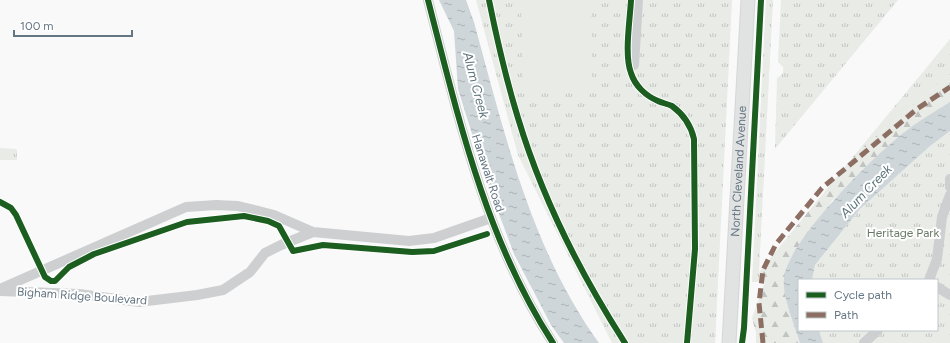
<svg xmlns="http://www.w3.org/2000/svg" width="950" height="343" viewBox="0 0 950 343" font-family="Figtree,sans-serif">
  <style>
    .grass { fill: url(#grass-tufts) }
    .forest { fill: url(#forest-firs) }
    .pitch { fill: #e8ebe6 }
    .water { fill: url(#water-ripples) }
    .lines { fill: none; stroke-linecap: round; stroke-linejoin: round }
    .secondary-casing { stroke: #d5d6d7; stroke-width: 15 }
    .minor { stroke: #cecfd0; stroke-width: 10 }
    .secondary { stroke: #e1e2e2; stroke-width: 13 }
    .quiet { stroke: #8d6e63; stroke-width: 5; stroke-dasharray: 10 5; stroke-linecap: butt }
    .cycleway-casing { stroke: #fff; stroke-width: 8 }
    .cycleway { stroke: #1b5e20; stroke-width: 6 }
    .labels { text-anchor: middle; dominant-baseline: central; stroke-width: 4; stroke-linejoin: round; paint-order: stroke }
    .street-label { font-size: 12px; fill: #657683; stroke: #fff }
    .park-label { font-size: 12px; fill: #687a64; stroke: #fff }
    .water-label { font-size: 13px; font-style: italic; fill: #60757c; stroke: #fff }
  </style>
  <defs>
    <pattern id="grass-tufts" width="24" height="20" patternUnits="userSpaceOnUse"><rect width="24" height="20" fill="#e8ebe6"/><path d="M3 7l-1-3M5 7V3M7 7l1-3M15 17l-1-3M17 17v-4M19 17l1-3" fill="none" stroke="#c0c3c0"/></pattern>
    <pattern id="forest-firs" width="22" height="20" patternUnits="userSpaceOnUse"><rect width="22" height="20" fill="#e8ebe6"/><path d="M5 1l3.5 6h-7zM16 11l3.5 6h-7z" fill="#c0c3c0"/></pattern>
    <pattern id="water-ripples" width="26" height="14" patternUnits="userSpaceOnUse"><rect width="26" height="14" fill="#ced6d9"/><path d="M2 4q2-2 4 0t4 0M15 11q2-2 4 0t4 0" fill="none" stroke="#abb2b5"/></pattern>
  </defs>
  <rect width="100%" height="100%" fill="#f9f9f9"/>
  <path class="grass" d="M476,0h256l-17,343h-103l-94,-188z
    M766,0h7l-14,272 6,10h-13z
    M781,0h117l-123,149 2,-71c5,-3 7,-5 6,-11l-5,-5z
    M950,39v36l-93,77z
    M950,131v212h-127l-4,-13h118v-50h-125l3,-15 45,-56 69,-62z
    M0,148l16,1 1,2v9h-17z"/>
  <path class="forest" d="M950,75v27l-48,33 -71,67 -44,96 13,45h-44v-10l-4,-15 13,-36 -6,-10 98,-120z"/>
  <path class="pitch" d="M521,0h70l1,89 -69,1z"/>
  <path class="water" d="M439,0h27l8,22c30,110 57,227 125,321h-35l-13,-18 -37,-71 -27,-72 -29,-93 -4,-58z
    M950,102v29l-21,16 -69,62 -45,56 -3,15h-13v50h20l4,13h-23c-5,-18 -18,-46 -16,-65 4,-37 88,-120 118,-144 15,-12 32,-22 48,-32z"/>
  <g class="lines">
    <defs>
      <g id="secondary">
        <path id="s1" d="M729,343l19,-343"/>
      </g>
    </defs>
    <use href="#secondary" class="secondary-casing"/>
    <path class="minor" d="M428,0c30,117 58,240 125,343
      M634,65l4,-65
      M950,179v8
      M929,280l8,-21 5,-42 8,-22
      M937,287l13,8
      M0,289l186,-82 30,-2 22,1 36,9 39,17 96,9 25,-3 57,-20
      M0,291l79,3 60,8 58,-7 26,-5 27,-18 15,-19 16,-8 32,-13
      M864,343l14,-13"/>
    <use href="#secondary" class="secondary"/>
    <path class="quiet" d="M763,343l-4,-40 4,-33 13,-26 46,-56 95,-79 33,-22"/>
    <defs>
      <path id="cycleway" d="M428,0c30,117 58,240 125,343
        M489,0c8,40 17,79 29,118 24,80 62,155 107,225
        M631,0c-1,20 -7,55 0,73 4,13 15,23 27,28 4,2 10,3 14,5 11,8 19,20 22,33l1,110 -8,94
        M0,202l11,6 5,7 29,62 6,4h4l14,-14 25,-13 93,-32 57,-6 24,5 11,5 14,25 30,-6 89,7 22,-1 53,-17
        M742,343l2,-15 17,-328"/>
    </defs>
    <use href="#cycleway" class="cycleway-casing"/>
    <use href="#cycleway" class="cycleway"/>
  </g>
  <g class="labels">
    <g class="street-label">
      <text stroke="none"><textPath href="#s1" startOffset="172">North Cleveland Avenue</textPath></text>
      <text transform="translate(488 173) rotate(72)">Hanawalt Road</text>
      <text transform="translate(82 296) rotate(4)">Bigham Ridge Boulevard</text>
    </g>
    <g class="park-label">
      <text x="903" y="233">Heritage Park</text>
    </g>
    <g class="water-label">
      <text transform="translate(476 85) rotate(75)">Alum Creek</text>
      <text transform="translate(866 191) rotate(-46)">Alum Creek</text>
    </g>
  </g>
  <rect x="798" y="279" width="140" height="52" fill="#ffffff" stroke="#c1c8cd"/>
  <rect x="806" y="292" width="20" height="6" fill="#1b5e20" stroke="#c1c8cd"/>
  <text x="834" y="299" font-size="12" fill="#657683">Cycle path</text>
  <rect x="806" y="312" width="20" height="6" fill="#8d6e63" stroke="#c1c8cd"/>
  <text x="834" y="319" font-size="12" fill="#657683">Path</text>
  <path d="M14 30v6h118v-6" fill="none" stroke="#657683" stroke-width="2"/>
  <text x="20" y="30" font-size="12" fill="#657683" stroke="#ffffff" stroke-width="3" paint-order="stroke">100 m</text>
</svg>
